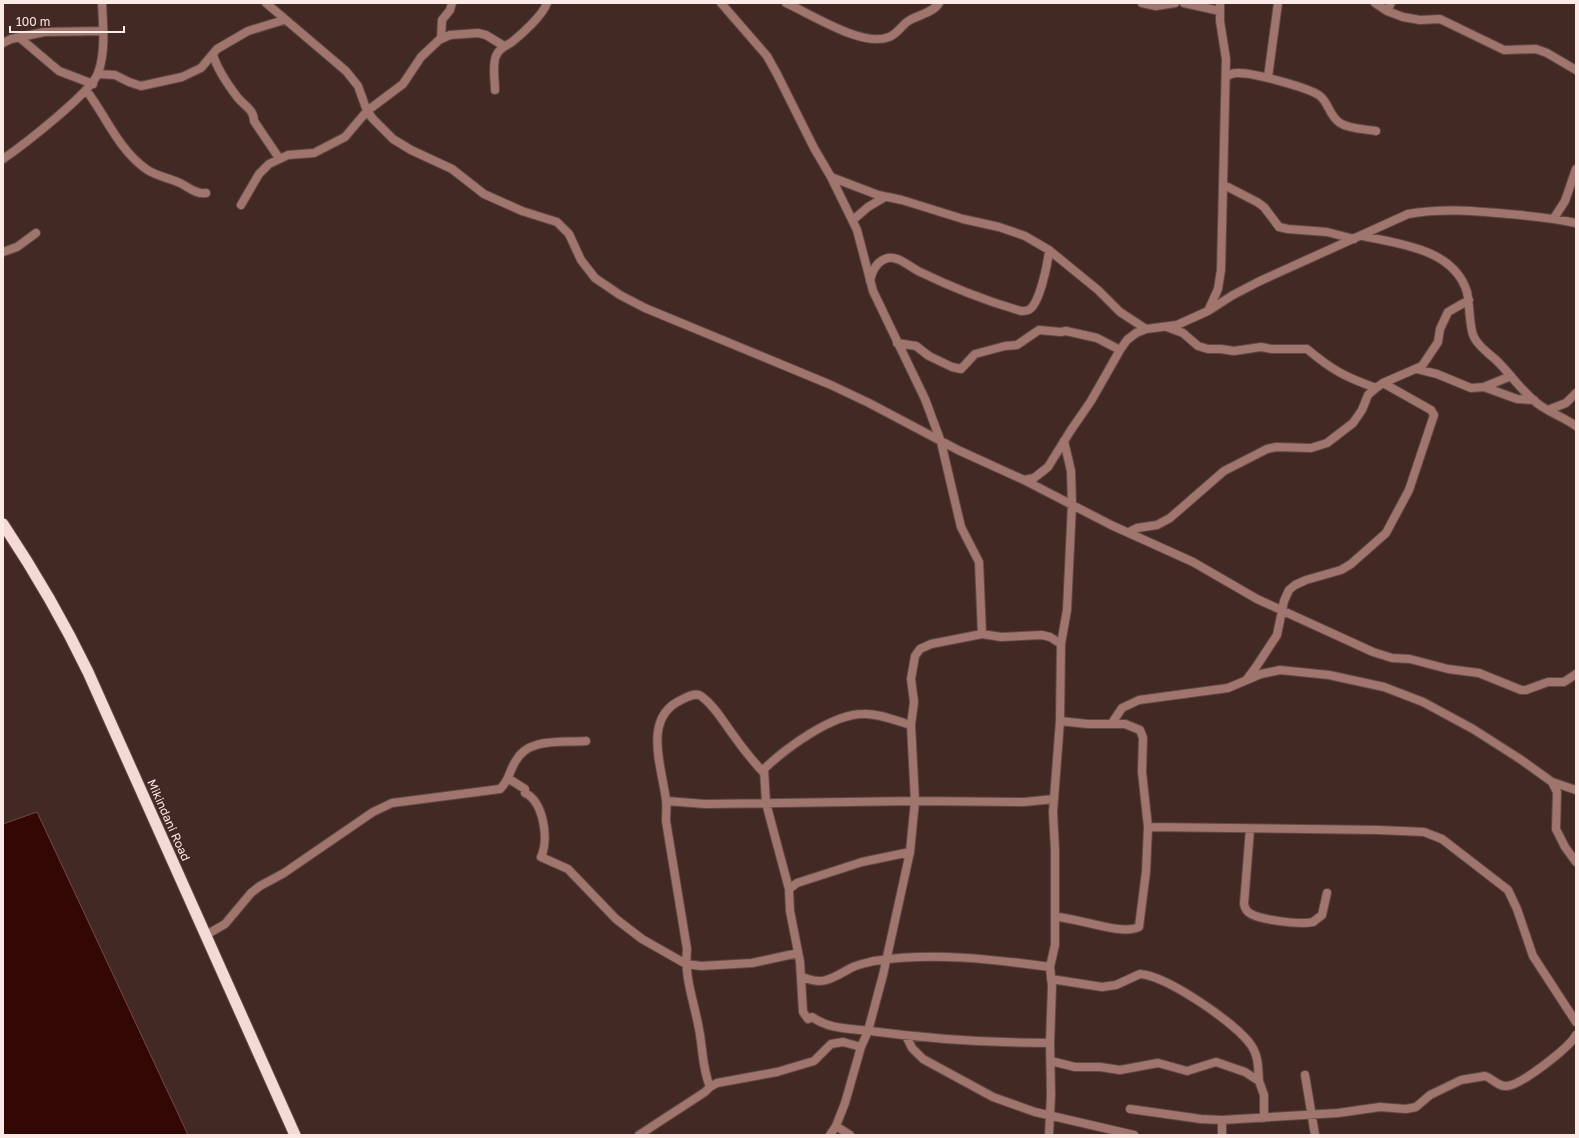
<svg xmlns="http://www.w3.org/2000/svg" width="1579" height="1138" viewBox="0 0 1579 1138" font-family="'Golos Text',sans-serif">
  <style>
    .water { fill: #330703; stroke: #6f4b47 }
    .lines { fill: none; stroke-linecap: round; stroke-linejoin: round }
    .minor-casing { stroke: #614843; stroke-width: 10 }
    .trunk-casing { stroke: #614843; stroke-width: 13 }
    .minor { stroke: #9f756d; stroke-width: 8 }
    .trunk { stroke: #f4dad5; stroke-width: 11 }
    .labels { text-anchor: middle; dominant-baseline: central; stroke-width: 4; stroke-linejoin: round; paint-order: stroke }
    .street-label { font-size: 12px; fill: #fceae6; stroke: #432924 }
  </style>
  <rect width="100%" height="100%" fill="#432924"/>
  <path class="water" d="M37,812l151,323h-185v-311z"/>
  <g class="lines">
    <defs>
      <path id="minor" d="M266,3l80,68 12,15 9,25 6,8 20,20 18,11 41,19 32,25 38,17 35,11 12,12 12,26 14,18 25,17 25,13 186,77 38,18 89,47 66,30 87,45 82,37 64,37 116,53 19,6 18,1 38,10 31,4 42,17h5l22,-8h16l12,-8
        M721,3l46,53 10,18 37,74 17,29 26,53 16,61 52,108 16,43 20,85 18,35 3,72
        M786,3c25,11 77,45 103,34 9,-3 13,-13 21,-17 9,-5 24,-8 29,-17
        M1142,3l14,3 19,-3
        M1184,3l36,8
        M1375,3l12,8 16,6 17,3 20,-1 64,31 32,-1 11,4 29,17
        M1387,11l4,-8
        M20,38l39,33 34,13
        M441,38l1,-18 8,-10 2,-7
        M3,43l8,-4 33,-7 59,-1
        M213,55c5,16 15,30 25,43 7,8 16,12 16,23l25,37
        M98,74l17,1 14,7 12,4 41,-9 19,-9 16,-19 31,-18 36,-11
        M1226,77c4,-3 6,-4 11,-4 14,-1 73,15 83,23 9,7 9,20 20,27 9,6 25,6 36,8
        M1268,77l10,-74
        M86,90c20,26 32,59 60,79 10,7 23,9 34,14 8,4 17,12 26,10
        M495,90c0,-10 -3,-25 1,-34 3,-8 10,-10 16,-14 10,-8 31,-27 35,-39
        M3,159c19,-13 89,-67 95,-86 8,-21 5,-48 4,-70
        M831,177l47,18 24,5 61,19 36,8 26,9 24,14 49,40 22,22 26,17
        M1224,185l33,17 7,5 15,20 9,2 39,3 27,7
        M241,205l18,-31 10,-10 19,-9 26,-2 31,-16 22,-26 36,-27 18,-27 18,-17 11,-5 28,-2 8,2 18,11
        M1554,218l11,-17 11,-32
        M853,220l15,-13 17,-10
        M1363,236c37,8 91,13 104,56 3,13 2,36 7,45 4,9 13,15 21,22 16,15 28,35 46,47 12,8 24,12 35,20
        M3,252l14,-5 19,-14
        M870,281c2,-10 6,-20 18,-23 10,-2 21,8 30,13 33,16 68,30 103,40 3,0 7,0 9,-2 10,-7 18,-47 19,-59
        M1209,309l9,-20 3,-19 5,-211 -6,-38v-18
        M1167,327l16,6 15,13 10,3h13l13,2 27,-4 11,2h35c25,21 38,28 69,39
        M897,343l19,3 13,10 23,11 9,2 14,-15 30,-8 12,-1 22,-15 22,2 5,-1 31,7 23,12
        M1417,369l20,5 34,14 13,-1 33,12 17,1
        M1484,387l27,-11
        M1548,410l18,-7 10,-10
        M1024,480l10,-2 14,-11 23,-37 20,-29 29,-51 7,-10 9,-7 10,-4 31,-4 31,-14 25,-16 27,-14 148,-67c34,-6 66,-3 101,0 23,2 45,4 67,9
        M1129,532l8,-4 20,-3 13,-7 54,-47 43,-22 9,-2 35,1 16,-5 26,-20 9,-13 6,-15 8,-7 7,-5 39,-17 16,-24 2,-13 8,-17 21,-12
        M1247,679l9,-12 21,-32 7,-34 5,-11 6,-5 11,-5 35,-10 10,-6 35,-31 23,-43 25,-75 -3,-5 -48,-27
        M1112,723l10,-15 17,-8 89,-12 33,-14 19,-4 49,5 55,12 39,15 50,27 47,30 32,23 5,10 -1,37 9,18 11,15
        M911,725c-15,-4 -32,-12 -48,-11 -31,0 -77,34 -99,55l2,34 23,86 1,22 10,51 3,50 5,7 4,-2c19,13 36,11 58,14 60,8 119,12 180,12
        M509,779l16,10v4c19,9 24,47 16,64l27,12 48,50 26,20 44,25 15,2 51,-3 46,-10
        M1552,782l24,8
        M667,801l38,3 210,-3 109,1 30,-3
        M1148,827l231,3 45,2 18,7 66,51 9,19 16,47 43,66
        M1250,829l-6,75c1,5 3,8 7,10 11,6 50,11 62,8l9,-7 5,-22
        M789,889l8,-6 65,-21 48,-10
        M1055,917c21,0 66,19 84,10l7,-55 2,-45 -6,-55 1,-34 -3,-8 -15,-6h-37l-28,-3
        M206,935l19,-11 26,-31 9,-7 24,-13 89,-61 19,-9 108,-14c9,-8 9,-17 15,-27 13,-25 46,-19 71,-21
        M801,976c22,11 31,2 50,-8 7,-4 15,-5 23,-7 58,-9 118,-2 176,6
        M1051,979l51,8 14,-2 24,-11c27,2 96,49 111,71 8,11 7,24 8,36
        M906,1036l6,12 11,11 70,38 42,15 99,23
        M1051,1061l24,6h25l20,3 38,-7 29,8 29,-9 29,10 14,9 5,14v23
        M1305,1075l10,60
        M710,1087c-8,-19 -7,-38 -11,-58 -5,-28 -15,-51 -12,-80l-21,-128c0,-7 1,-15 0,-21 -4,-33 -24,-82 15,-100 6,-3 14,-8 20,-4 14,10 23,27 33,40 9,13 19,25 29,36
        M1130,1109l71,10 21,1 116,-7 42,-6 26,2 10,-2 14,-12 31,-15 24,-4c7,2 13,11 22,10 14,-1 62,-38 69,-51
        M836,1126l14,9
        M639,1135l66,-43 5,-5 7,-4 60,-11 37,-11 17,-17 12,-2 18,5
        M830,1135l6,-9 9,-23 16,-56 7,-16 15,-56 27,-123 5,-51 -4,-76 3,-23 -3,-23 4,-23 5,-7 11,-5 51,-10 19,3 41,-2 8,2 11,7
        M1049,1135l2,-40 -1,-52 2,-57 -2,-19 5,-22v-95l-2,-38 7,-91 1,-77 6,-34 5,-106 -1,-33 -7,-30
        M1222,1135v-15"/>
      <path id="trunk" d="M3,524c32,48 60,96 85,148l207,463"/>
    </defs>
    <use href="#minor" class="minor-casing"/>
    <use href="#trunk" class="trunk-casing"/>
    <use href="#minor" class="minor"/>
    <use href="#trunk" class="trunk"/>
  </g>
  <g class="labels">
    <g class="street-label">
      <text transform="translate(169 820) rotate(66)">Mikindani Road</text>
    </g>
  </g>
  <rect width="1579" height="1138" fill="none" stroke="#fceae6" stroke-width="8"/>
  <path d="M10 26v6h114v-6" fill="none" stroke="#fceae6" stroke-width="2"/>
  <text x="16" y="26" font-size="12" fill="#fceae6" stroke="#432924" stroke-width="3" paint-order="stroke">100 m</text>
</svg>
